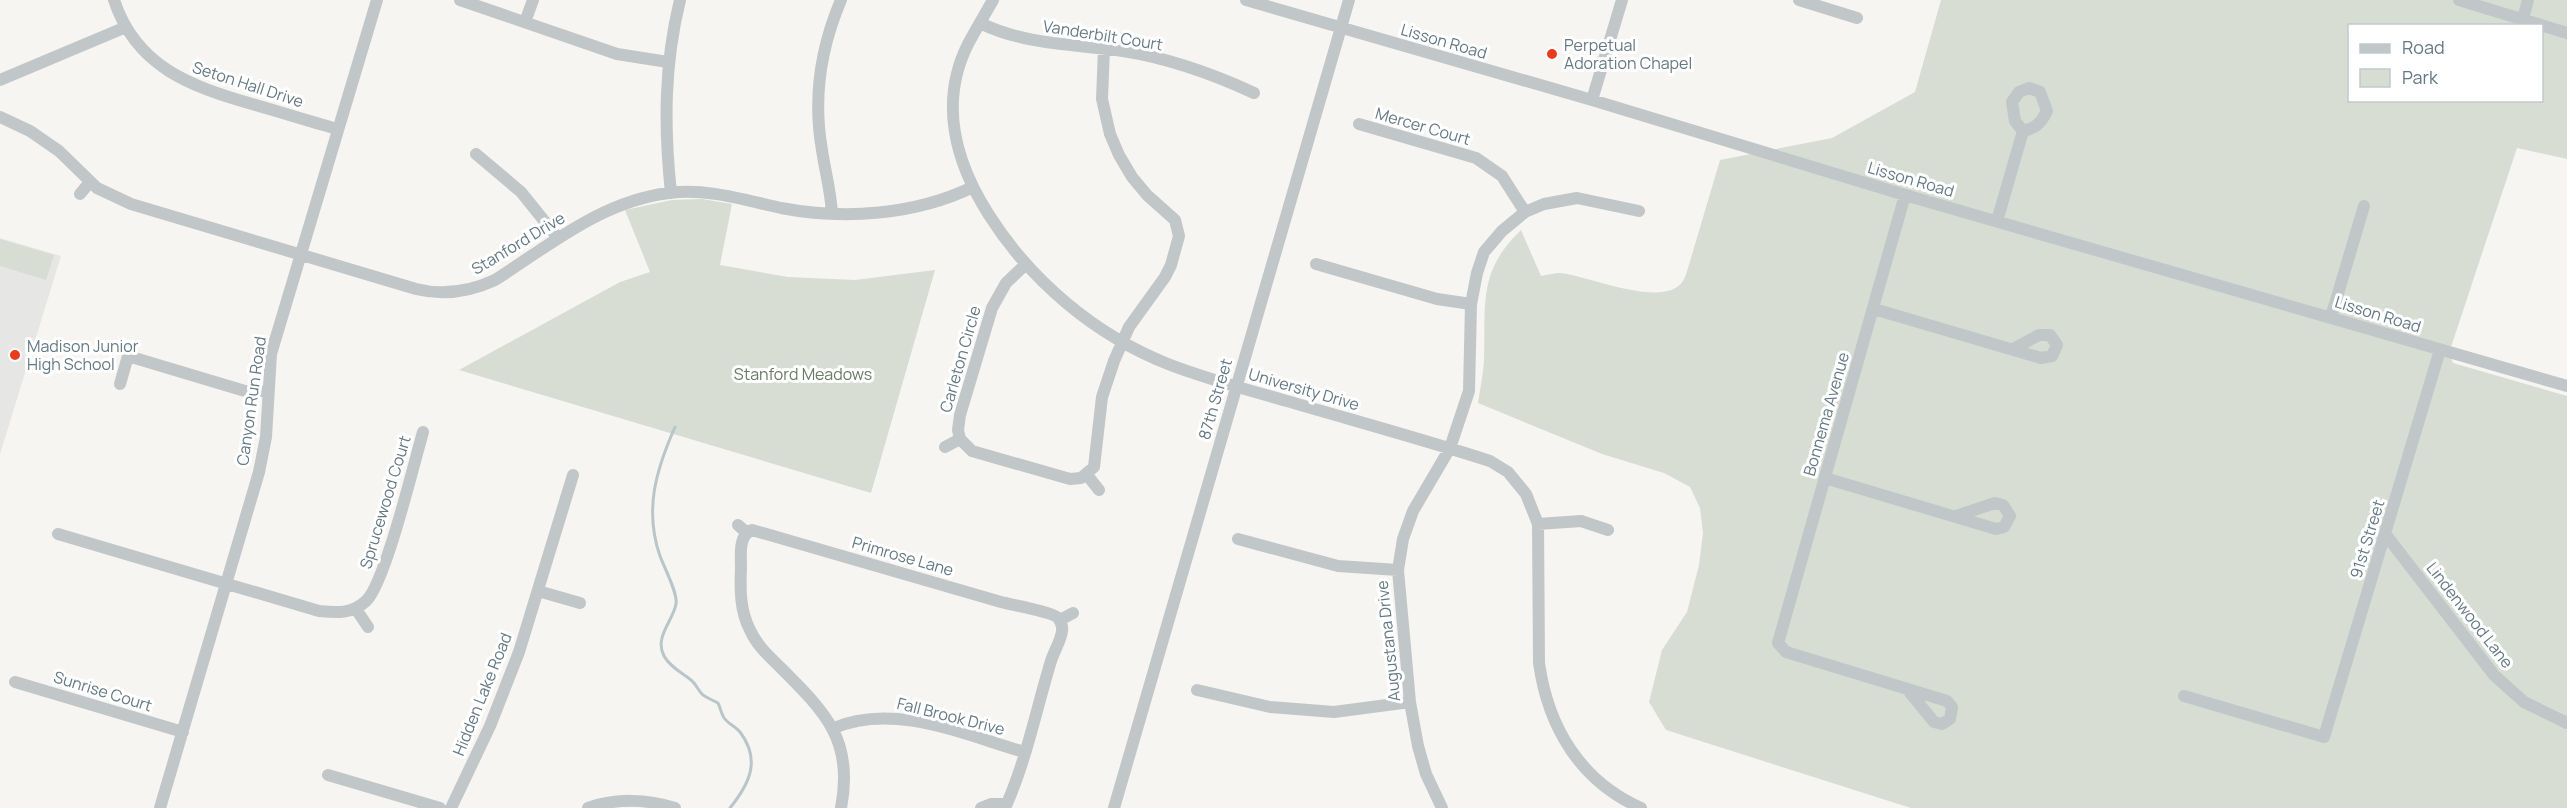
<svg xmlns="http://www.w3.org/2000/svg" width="2567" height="808" viewBox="0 0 2567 808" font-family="Manrope,sans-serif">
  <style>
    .built { fill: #e6e7e5 }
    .green { fill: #d7ddd3; fill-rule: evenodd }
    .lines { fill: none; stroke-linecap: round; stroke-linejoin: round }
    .stream { stroke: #b8c6c9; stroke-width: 3 }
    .minor { stroke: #c1c6c8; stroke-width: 12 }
    .poi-dot { fill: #e93c1f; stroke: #fff; stroke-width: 2 }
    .labels { text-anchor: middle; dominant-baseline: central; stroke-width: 6; stroke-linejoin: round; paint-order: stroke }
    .street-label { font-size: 16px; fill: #647984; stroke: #fff }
    .poi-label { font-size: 16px; fill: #647984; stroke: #fff; text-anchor: start }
    .park-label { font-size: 16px; fill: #6a7b63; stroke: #fff }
  </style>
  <rect width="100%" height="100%" fill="#f6f5f2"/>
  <path class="built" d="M0,238l61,18 -61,198z"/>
  <path class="green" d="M1941,0h626v159l-50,-11 -68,205 4,10 114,33v412h-656l-245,-78 -17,-28 13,-52 25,-38 12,-47 4,-32 -3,-25 -10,-21 -26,-14 -62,-19 -124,-51c2,-14 5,-28 6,-42 2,-56 -7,-89 37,-131l20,46c6,-1 13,-3 19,-3 27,2 104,37 123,8 2,-3 4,-9 5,-13l32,-108 112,-22 83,-46zM2350,26h192v74h-192z
    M702,199l30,5 -12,61 68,12 67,3 80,-10 -64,223 -412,-123 161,-88 30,-10 -25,-62 47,-10z
    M0,239l54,16 -8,25 -46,-14z"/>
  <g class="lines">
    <path class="stream" d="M675,427c-19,43 -31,83 -15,129 4,11 18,37 16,48 -3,17 -22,33 -12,52 6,11 17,16 27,24 5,4 7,10 11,14 4,4 11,6 16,9 2,4 3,9 5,13 3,7 12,10 17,16 21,28 10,51 -10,76"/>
    <path class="minor" d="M114,0c22,67 76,86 138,104 28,8 56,17 85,25
      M460,0l157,54 51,8
      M993,0c-8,14 -17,29 -25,44 -29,58 -13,118 21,171 42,66 106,120 179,149 41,16 84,27 126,39 65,19 131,37 196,58l18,11 18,22 12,30 1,139c9,64 41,118 102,145
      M1246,0l346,100 313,95 662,191
      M1799,0l58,18
      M2459,0l108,33
      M2523,19l5,-19
      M525,22l8,-22
      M980,23c45,22 94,21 143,28 45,7 90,23 131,42
      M0,80l126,-53
      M1592,100l30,-100
      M0,117l30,14 29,20 38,37 34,16 285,85c28,7 53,3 79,-9 55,-35 107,-79 174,-87 38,-5 75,7 112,15 63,12 134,7 192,-21
      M1359,124l117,34 26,18 23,36
      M476,154l45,38 37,46
      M671,193c-7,-66 -7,-128 9,-193
      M80,194l10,-12
      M1905,195l-127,448 8,9 161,49 5,6 -2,12 -8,5 -8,-2 -27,-33
      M832,214c-1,-22 -7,-43 -10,-64 -9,-51 -1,-103 19,-150
      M1997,221l26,-90 -8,-10 -3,-19 7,-10 10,-4 11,4 7,19c-6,12 -11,17 -24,20
      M1026,264l-20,19 -14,25 -32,107 -2,15 2,9 12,12 98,28 11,-1 13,-11 8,-70 12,-36 15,-34 36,-50 6,-12 8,-29 -4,-16 -28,-25 -15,-18 -13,-22 -9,-21 -8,-35 2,-50
      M1316,264l121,35 34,5
      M1874,309l167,49 11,-2 5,-11 -7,-10h-11l-26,14
      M2331,317l33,-111
      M120,384l8,-28 117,35h22
      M945,447l15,-8
      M1087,475l12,15
      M1825,478l171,51 8,-2 6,-11 -7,-11 -8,-2 -39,13
      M1538,524l43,-3 27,9
      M738,525l9,8 5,-3 35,10 214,62c11,3 52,10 57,16 3,4 5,8 4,13 -1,10 -8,20 -11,30 -15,49 -25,101 -46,147
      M747,533c-8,8 -6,23 -6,35 -1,21 -1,43 9,62 7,16 20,27 32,39 44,44 72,72 59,139
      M58,534l261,77c18,2 33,3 47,-10 19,-17 48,-138 57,-169
      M2386,535l108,140 30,27 43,21
      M1238,539l100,27 60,4
      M538,591l42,12
      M356,609l12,18
      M1060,620l13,-7
      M15,682l168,50
      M1197,690l73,17 64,5 76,-10
      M2184,696l140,41 116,-387
      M834,728c60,-26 131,7 190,24
      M328,775l112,33
      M160,808l99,-336 7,-35 5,-83 106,-354
      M451,808l39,-82 29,-74 54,-177
      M588,808c27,-10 60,-9 87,0
      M981,808l10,-4h16
      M1114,808l235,-808
      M1442,808l-16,-34 -8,-28 -8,-44 -12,-132 5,-31 10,-28 37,-63 19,-57 2,-87 6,-31 7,-21 18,-21 23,-19 19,-8 33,-6 62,13"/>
  </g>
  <g class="poi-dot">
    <circle cx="1552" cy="54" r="6"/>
    <circle cx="15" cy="355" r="6"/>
  </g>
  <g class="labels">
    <g class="street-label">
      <text transform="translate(1103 35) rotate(9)">Vanderbilt Court</text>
      <text transform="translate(1444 41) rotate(16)">Lisson Road</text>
      <text transform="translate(248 84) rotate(18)">Seton Hall Drive</text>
      <text transform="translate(1423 126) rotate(16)">Mercer Court</text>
      <text transform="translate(1911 179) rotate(16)">Lisson Road</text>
      <text transform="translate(518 243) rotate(-31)">Stanford Drive</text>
      <text transform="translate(2378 314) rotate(17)">Lisson Road</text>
      <text transform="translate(960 359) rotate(-74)">Carleton Circle</text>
      <text transform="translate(1304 389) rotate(16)">University Drive</text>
      <text transform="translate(1215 399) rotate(-74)">87th Street</text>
      <text transform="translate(251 401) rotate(-82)">Canyon Run Road</text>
      <text transform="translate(1826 414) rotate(-74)">Bonnema Avenue</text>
      <text transform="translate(385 502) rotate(-73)">Sprucewood Court</text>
      <text transform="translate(2367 539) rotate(-73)">91st Street</text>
      <text transform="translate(903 556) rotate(16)">Primrose Lane</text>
      <text transform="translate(2470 615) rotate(52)">Lindenwood Lane</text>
      <text transform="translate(1388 641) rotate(-96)">Augustana Drive</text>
      <text transform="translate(103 691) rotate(17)">Sunrise Court</text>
      <text transform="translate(482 694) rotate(-68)">Hidden Lake Road</text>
      <text transform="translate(951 716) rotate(14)">Fall Brook Drive</text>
    </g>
    <g class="poi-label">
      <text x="1564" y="45">Perpetual<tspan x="1564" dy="18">Adoration Chapel</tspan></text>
      <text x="27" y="346">Madison Junior<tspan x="27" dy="18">High School</tspan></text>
    </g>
    <g class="park-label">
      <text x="803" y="374">Stanford Meadows</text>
    </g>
  </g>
  <rect x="2348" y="24" width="195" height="78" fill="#ffffff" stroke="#c1c9ce" stroke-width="1.5"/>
  <rect x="2360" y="44" width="30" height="9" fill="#c1c6c8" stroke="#c1c9ce" stroke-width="1.5"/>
  <text x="2402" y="54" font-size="18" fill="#647984">Road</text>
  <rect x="2360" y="69" width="30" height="18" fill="#d7ddd3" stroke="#c1c9ce" stroke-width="1.5"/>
  <text x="2402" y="84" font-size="18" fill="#647984">Park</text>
</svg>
